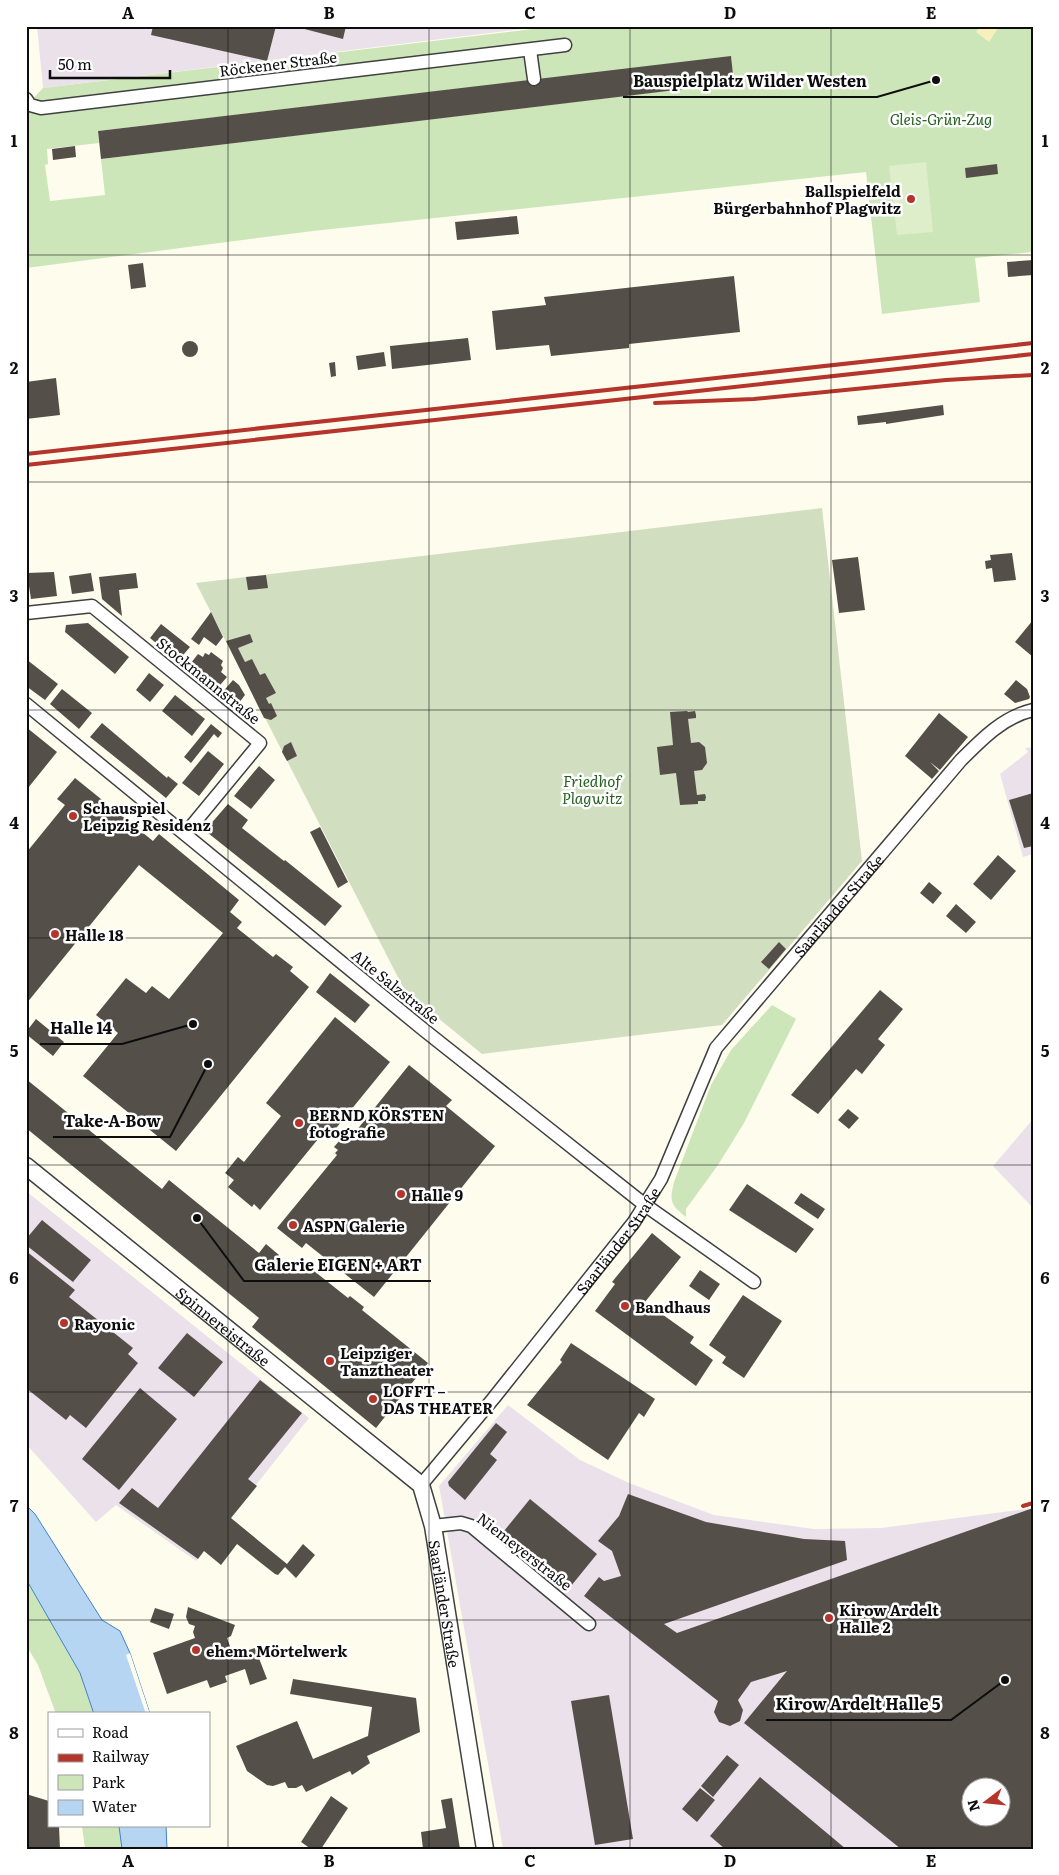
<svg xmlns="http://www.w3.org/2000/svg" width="1059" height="1875" viewBox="0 0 1059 1875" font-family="Literata,serif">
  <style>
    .industrial { fill: #ebe1eb; fill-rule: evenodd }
    .green { fill: #cce6b9; fill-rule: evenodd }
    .sand { fill: #f7f0bc }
    .cemetery { fill: #d1dec0 }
    .pitch { fill: #deeeca }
    .water { fill: #b5d5f3; stroke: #4082c6 }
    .pier { fill: #fefded }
    .building { fill: #554f4a; fill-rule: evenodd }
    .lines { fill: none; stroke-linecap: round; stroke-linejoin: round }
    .minor-casing { stroke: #404040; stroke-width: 15 }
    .tertiary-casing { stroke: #404040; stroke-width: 19 }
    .minor { stroke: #fff; stroke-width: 12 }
    .tertiary { stroke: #fff; stroke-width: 16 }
    .rail { stroke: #b5342c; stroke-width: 4 }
    .grid { fill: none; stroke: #0d0d0d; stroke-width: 1; stroke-opacity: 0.55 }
    .poi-dot { fill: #b5342c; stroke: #fff; stroke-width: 2 }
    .labels { text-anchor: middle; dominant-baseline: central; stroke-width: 5; stroke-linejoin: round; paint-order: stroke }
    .street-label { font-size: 15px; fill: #0d0d0d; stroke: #fff }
    .park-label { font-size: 15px; font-style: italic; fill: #276121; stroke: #fff }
    .poi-label { font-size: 15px; font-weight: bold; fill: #0d0d0d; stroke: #fff; text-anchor: start }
    .leader { fill: none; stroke: #0d0d0d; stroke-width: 2 }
    .callout-dot { fill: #0d0d0d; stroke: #fff; stroke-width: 2 }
    .callout-label { font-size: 16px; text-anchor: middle; font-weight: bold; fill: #0d0d0d; stroke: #fff; stroke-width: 5; stroke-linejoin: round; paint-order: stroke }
    .neatline { fill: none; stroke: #0d0d0d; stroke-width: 2 }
    .grid-label { font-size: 16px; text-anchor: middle; font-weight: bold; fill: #0d0d0d }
  </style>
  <rect width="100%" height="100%" fill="#fefded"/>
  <path class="industrial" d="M37,26h473l20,2 -487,60z
    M1033,747v107l-10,3 -23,-83 28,-22 -3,-4z
    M1033,1119v89l-40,-42z
    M26,1191l283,227 -113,143 -80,-56 -20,17 -70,-78z
    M508,1405l72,55 49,23 85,32 100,14 67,-1 152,-20v341h-530l-64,-363zM972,1788h30v30h-30z"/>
  <path class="green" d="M557,26h476v226l-58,6 5,44 -98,12 -16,-142 -553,59 -287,37v-162l17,-18zM731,57l3,25 -3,1 -630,76 4,36 -55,6 -5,-36 3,-1 -1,-15 52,-6 -1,-12z
    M772,1005l24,14 -52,104 -26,42 -32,44v8c-15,-12 -17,-15 -12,-35l37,-97 20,-35z
    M26,1579l54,94 14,41h-38l-18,-49 -12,-20z
    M82,1826h37l3,23h-37z"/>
  <path class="sand" d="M980,26h15l3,2 -9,14 -13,-10z"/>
  <path class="cemetery" d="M822,508l40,353 -140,164 -240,29 -77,-63 -209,-408z"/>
  <path class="pitch" d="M926,162l7,70 -36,3 -8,-69z"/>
  <path class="water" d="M26,1505l9,9 67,106 18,11 10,22 20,61h-56l-14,-41 -54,-94z
    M119,1826h47l1,23h-45z"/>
  <path class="pier" d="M130,1653l20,61h-4l-20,-59z"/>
  <path class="building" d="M153,26h123l-9,35 -116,-26z
    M293,26h53l-3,13z
    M731,56l3,27 -633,76 -3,-28z
    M75,146l1,11 -23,3 -1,-11z
    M997,164l1,10 -32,4 -1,-10z
    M517,216l2,18 -62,6 -2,-18z
    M1033,260v15l-25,2 -1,-15z
    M143,263l3,24 -15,2 -3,-24z
    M734,276l6,56 -111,12v4l-78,8 -2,-11 -53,5 -4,-39 54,-6 -2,-8z
    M468,338l3,22 -79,9 -2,-23z
    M182 349a8 8 0 1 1 16 0a8 8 0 1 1-16 0Z
    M384,352l2,14 -28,4 -2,-14z
    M335,362l1,14 -5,1 -2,-14z
    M56,378l4,37 -34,4v-37z
    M943,405l1,10 -58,9v-2l-28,3 -1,-9z
    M1012,553l4,27 -22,2 -2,-14 -6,1 -1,-8 6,-1 -1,-5z
    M858,557l7,53 -26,3 -7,-53z
    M54,572l3,24 -26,3 -4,-26z
    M91,573l3,18 -22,3 -3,-18z
    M136,573l2,15 -19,2 3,26 -20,-17 -3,-22z
    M266,575l2,13 -20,2 -2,-13z
    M211,612l12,25 -7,9 -12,-9 -5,8 -8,-6z
    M1033,620v37l-18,-15z
    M88,623l41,34 -14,17 -50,-42 1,-7z
    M161,624l29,23 -12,14 -28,-23z
    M250,634l3,8 -15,6 7,14 7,-3 8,16 5,-2 11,20 -10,5 3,6 2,-1 6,13 -6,4 -7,-2 -38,-77z
    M211,652l12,9 -2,4 2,3 -2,4 6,5 -12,14 -28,-23 11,-14 5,3 2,-4 4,2z
    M26,659l32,25 -13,16 -19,-14z
    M149,673l15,12 -14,17 -14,-12z
    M233,680l6,5 6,10 -10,13 -15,-13z
    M1016,680l11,9 3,8 -1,2 -14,4 -11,-9z
    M62,689l30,24 -13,16 -29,-25z
    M175,695l30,24 -13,17 -30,-25z
    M687,711l1,1 7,-1 1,4v3l-8,1 3,24 8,-1 6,5 2,16 -5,7 -8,1 3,24 8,-1 1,3 -1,4h-7v3l-18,1 -4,-32 -16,2 -3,-28 16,-2 -3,-33z
    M939,713l29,24 -28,33 -10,-8 9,9 -7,8 -27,-23z
    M102,723l65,55 1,-2 10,8 -12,14 -76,-61z
    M211,724l11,9 -4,5 -4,-4 -23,29 -7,-6z
    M26,727l31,25 -29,36 -2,-2z
    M291,742l6,14 -10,5 -5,-9 2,-6z
    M208,751l16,13 -25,32 -17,-13z
    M259,766l16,14 -24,29 -17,-13z
    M75,778l78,63 6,-7 80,66 -9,12 12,10 -5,6 36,29 3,-3 17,13 -3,4 19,16 -133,164 -93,-75 35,-43 -22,-18 30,-37 20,15 6,-7 17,13 54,-66 -84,-68 -113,139v-151l39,-48 -8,-6z
    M1033,793v53l-9,2 -15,-48z
    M228,804l20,16 -6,8 42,33 1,-1 57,46 -17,20 -117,-93v-6z
    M320,827l28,55 -10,6 -28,-56z
    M998,855l18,16 -25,29 -18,-16z
    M929,882l13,11 -9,11 -13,-11z
    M956,904l20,18 -10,11 -20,-17z
    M779,942l7,7 -17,20 -8,-7z
    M330,973l40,32 -15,18 -39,-31z
    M880,990l23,19 -25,30 7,6 -23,29 -6,-5 -38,45 -27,-19z
    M335,1017l55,45 -62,76 -5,-5 -63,77 -6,-6 -2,3 -24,-20 6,-7 -9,-7 13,-16 6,5 37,-46 -15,-13z
    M36,1019l28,23 -11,14 -27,-22v-2z
    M409,1065l43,35 -6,6 49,40 -121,151 -68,-54 -4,5 -25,-20 60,-73 -2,-2 3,-3 -4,-3 6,-7 3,2 2,-3 3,2z
    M26,1079l136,110 7,-9 90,73 7,-9 13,11 -1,2 19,15 7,-9 44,35 2,-2 14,11 -2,3 66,53 -52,65 -124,-101 7,-9 -233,-190z
    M848,1109l11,9 -10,11 -11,-9z
    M747,1184l67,45 -18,24 -67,-43z
    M801,1193l24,16 -7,10 -24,-16z
    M42,1220l49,40 -18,22 -47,-37v-6z
    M652,1233l29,24 -36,45 49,35 -4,6 23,17 -17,26 -101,-75 20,-27 -3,-2z
    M26,1251l49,39 -6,7 64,51 -5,6 10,9 -52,65 -16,-13 -4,5 -40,-32z
    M700,1270l20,14 -11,16 -20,-14z
    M743,1295l39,26 -38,57 -22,-15 4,-6 -17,-12z
    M187,1333l36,29 -29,35 -36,-29z
    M571,1343l84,56 -11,18 -5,-4 -31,47 -81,-55 35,-43 -2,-2z
    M260,1380l42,33 -54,66 9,7 -26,32 56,46 16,-20 12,11 -19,23 -11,-11 -7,8 -3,-1 -38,-30 -16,21 -17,-14 -6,8 -79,-56 13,-15 26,20z
    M140,1388l37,31 -58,71 -37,-31z
    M496,1423l11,9 -17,22 7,6 -32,40 -16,-14 -1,-4z
    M628,1494l78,28 98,17 41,2 2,19 -183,64 13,9 356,-125v336l-4,5h-128l-157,-126 43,-52 -36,11 -13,18 5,10 -3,11 -10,5 -11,-4 -5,-10 4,-11 -134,-105 15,-19 5,4 17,-5 -9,-25 -14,-10 21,-25zM972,1788h30v30h-30z
    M530,1499l67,55 -26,32 -67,-55z
    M188,1607l47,18 -4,11 -4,2 6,17 22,-7 12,31 -17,6 -5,-16 -20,7 2,6 -17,6 -3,-8 -40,14 -14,-41 42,-15 -2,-6 2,-6 -6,-2 -3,-7z
    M155,1608l19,6 -5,15 -19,-7z
    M293,1679l123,19 4,34 -53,24 3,7 -18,12 -2,-4 -44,21 -4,-7 -6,3h-8l-3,-6 -12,4 -6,-1 -20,-14 -11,-25 61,-25 16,38 55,-23 4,-29 -82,-13z
    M609,1695l24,144 -38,6 -24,-144z
    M727,1755l12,10 -26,32 -12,-11z
    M760,1777l86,72h-121l-15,-13z
    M700,1788l15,12 -18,22 -15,-13z
    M26,1794l23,7v25h10l1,23h-34z
    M331,1796l17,12 -27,41h-10l-10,-7z
    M452,1798l8,51h-37l-2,-17 25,-4 -5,-28z"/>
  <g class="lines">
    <defs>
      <g id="minor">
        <path d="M530,50l4,29"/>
        <path d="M26,99l4,6 11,3 524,-63"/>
        <path d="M26,613l66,-7 168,137 -75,91"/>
        <path d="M26,704l398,326 221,175 109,77"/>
        <path id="s1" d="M421,1485l72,-86 141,-177 27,-43 55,-131 245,-288c21,-21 42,-43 72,-50"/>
        <path d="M433,1526l28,-3 10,3 118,98"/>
      </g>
      <g id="tertiary">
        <path id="s2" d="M26,1166l395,319 12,41 52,323"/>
      </g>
    </defs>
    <use href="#minor" class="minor-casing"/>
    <use href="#tertiary" class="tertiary-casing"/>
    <use href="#minor" class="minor"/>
    <use href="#tertiary" class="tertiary"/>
    <path class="rail" d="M655,403l99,-4 192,-19 87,-5
      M26,454l1007,-111
      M26,465l1007,-111
      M1023,1506l10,-3"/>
  </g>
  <path class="grid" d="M228,26v1823M429,26v1823M630,26v1823M831,26v1823M26,255h1007M26,482h1007M26,710h1007M26,938h1007M26,1165h1007M26,1392h1007M26,1620h1007"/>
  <g class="poi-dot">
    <circle cx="911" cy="199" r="5"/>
    <circle cx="73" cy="816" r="5"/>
    <circle cx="55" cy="934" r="5"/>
    <circle cx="299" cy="1123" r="5"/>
    <circle cx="401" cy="1194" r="5"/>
    <circle cx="293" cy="1225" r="5"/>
    <circle cx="625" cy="1306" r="5"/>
    <circle cx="64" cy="1323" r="5"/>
    <circle cx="330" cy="1361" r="5"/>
    <circle cx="373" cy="1399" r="5"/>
    <circle cx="829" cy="1618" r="5"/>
    <circle cx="196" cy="1650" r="5"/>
  </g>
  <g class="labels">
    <g class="street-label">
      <text transform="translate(278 63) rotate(-7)">Röckener Straße</text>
      <text transform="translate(209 680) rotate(39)">Stockmannstraße</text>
      <text stroke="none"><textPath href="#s1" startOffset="719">Saarländer Straße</textPath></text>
      <text transform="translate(396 986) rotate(39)">Alte Salzstraße</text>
      <text stroke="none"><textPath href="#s1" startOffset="314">Saarländer Straße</textPath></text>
      <text stroke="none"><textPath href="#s2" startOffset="254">Spinnereistraße</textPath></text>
      <text transform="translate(525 1551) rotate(38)">Niemeyerstraße</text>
      <text stroke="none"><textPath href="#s2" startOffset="629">Saarländer Straße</textPath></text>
    </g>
    <g class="park-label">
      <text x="941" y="118">Gleis-Grün-Zug</text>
      <text x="592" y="780">Friedhof<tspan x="592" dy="17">Plagwitz</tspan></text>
    </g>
    <g class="poi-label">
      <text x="901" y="190" text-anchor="end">Ballspielfeld<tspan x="901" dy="17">Bürgerbahnhof Plagwitz</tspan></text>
      <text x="83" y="807">Schauspiel<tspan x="83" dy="17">Leipzig Residenz</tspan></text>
      <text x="65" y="934">Halle 18</text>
      <text x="309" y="1114">BERND KÖRSTEN<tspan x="309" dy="17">fotografie</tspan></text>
      <text x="411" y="1194">Halle 9</text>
      <text x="303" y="1225">ASPN Galerie</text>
      <text x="635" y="1306">Bandhaus</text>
      <text x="74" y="1323">Rayonic</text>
      <text x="340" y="1352">Leipziger<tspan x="340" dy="17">Tanztheater</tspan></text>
      <text x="383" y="1390">LOFFT –<tspan x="383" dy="17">DAS THEATER</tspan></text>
      <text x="839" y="1609">Kirow Ardelt<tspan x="839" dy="17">Halle 2</tspan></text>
      <text x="206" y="1650">ehem. Mörtelwerk</text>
    </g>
  </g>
  <path class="leader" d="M936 80L877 97H623M193 1024L122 1044H40M208 1064L170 1137H53M197 1218L244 1281H431M1005 1680L951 1720H766"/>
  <g class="callout-dot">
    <circle cx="936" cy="80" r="5"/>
    <circle cx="193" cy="1024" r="5"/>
    <circle cx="208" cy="1064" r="5"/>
    <circle cx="197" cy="1218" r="5"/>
    <circle cx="1005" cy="1680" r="5"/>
  </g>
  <g class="callout-label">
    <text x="750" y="87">Bauspielplatz Wilder Westen</text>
    <text x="81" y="1034">Halle 14</text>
    <text x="112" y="1127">Take-A-Bow</text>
    <text x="338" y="1271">Galerie EIGEN + ART</text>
    <text x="858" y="1710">Kirow Ardelt Halle 5</text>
  </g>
  <rect width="1059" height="1875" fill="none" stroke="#ffffff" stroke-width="55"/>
  <rect x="48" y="1712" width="162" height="115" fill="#ffffff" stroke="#9e9e9e"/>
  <rect x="58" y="1729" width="25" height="8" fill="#ffffff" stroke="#9e9e9e"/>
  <text x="92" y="1738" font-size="15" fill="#0d0d0d">Road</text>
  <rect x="58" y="1754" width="25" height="8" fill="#b5342c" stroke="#9e9e9e"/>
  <text x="92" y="1762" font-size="15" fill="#0d0d0d">Railway</text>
  <rect x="58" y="1775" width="25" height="15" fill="#cce6b9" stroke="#9e9e9e"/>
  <text x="92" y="1788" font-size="15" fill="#0d0d0d">Park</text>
  <rect x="58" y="1800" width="25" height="15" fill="#b5d5f3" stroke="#9e9e9e"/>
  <text x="92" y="1812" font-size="15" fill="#0d0d0d">Water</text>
  <g transform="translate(986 1802) rotate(254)"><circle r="24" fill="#ffffff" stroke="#9e9e9e"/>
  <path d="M0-4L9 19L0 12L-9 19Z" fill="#b5342c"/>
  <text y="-8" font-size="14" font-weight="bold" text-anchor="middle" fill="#0d0d0d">N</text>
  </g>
  <path d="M50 70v8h120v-8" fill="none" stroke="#0d0d0d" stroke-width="2.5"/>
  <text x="58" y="70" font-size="15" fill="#0d0d0d" stroke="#ffffff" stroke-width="4" paint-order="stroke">50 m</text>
  <rect x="28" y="28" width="1004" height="1820" class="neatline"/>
  <g class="grid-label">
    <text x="128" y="19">A</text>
    <text x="329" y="19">B</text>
    <text x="530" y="19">C</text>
    <text x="730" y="19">D</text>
    <text x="931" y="19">E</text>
    <text x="14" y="147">1</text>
    <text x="1045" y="147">1</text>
    <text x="14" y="374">2</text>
    <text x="1045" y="374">2</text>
    <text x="14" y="602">3</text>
    <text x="1045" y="602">3</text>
    <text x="14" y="829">4</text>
    <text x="1045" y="829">4</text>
    <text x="14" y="1057">5</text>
    <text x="1045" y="1057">5</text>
    <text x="14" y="1284">6</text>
    <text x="1045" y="1284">6</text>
    <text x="14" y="1512">7</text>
    <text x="1045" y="1512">7</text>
    <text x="14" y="1739">8</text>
    <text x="1045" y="1739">8</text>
    <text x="128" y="1867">A</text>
    <text x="329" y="1867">B</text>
    <text x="530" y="1867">C</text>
    <text x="730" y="1867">D</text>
    <text x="931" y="1867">E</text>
  </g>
</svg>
